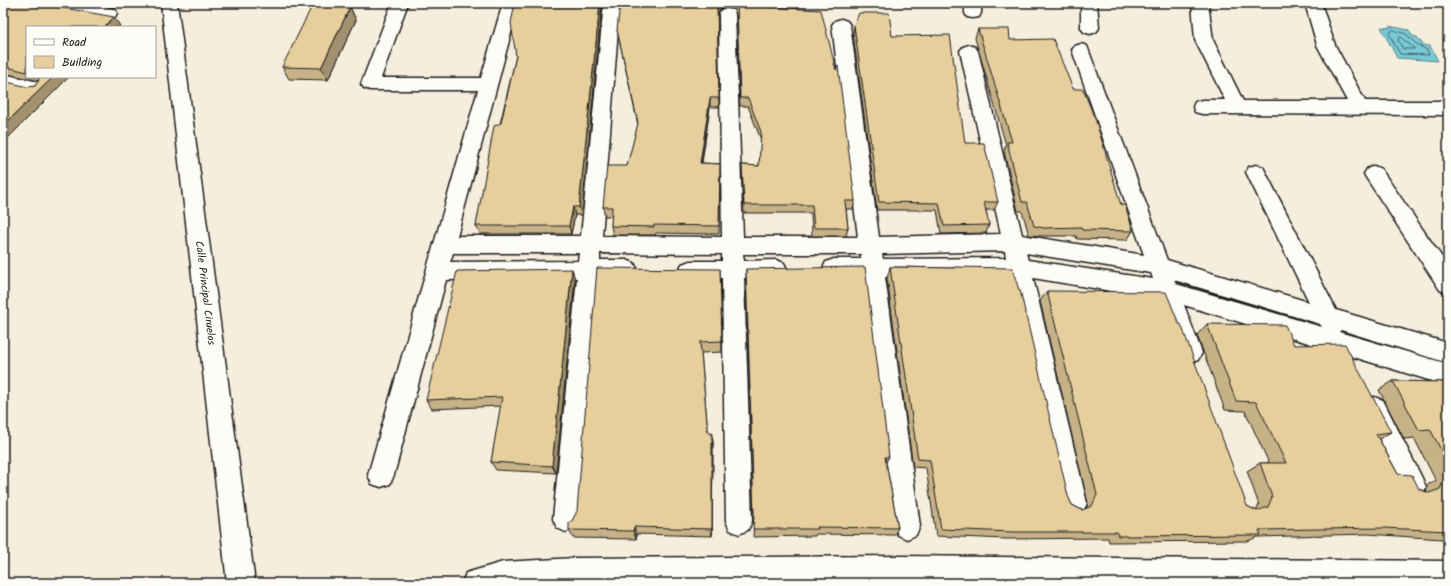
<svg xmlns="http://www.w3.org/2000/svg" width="1451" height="586" viewBox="0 0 1451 586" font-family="Kalam,sans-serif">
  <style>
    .water { fill: #7ac9d6; stroke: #54848c }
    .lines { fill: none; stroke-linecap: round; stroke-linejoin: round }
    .shore { stroke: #426166; stroke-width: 1 }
    .minor-casing { stroke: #1c1c1c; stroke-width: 3 }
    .minor { fill: #fdfcf7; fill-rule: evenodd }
    .wall { fill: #c7b287; stroke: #1c1c1c }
    .shaded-wall { fill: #a2916e; stroke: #1c1c1c }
    .building { fill: #e7cf9d; stroke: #1c1c1c }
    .labels { text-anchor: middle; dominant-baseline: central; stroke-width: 3; stroke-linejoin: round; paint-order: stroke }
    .street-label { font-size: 11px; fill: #1c1c1c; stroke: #fdfcf7 }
  </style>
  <rect width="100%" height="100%" fill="#f6eedc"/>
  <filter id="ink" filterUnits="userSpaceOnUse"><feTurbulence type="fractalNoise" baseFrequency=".025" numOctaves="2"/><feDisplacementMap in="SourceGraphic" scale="8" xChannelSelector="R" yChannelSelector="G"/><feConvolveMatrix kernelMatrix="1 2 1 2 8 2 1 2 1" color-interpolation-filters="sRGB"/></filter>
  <g filter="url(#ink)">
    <path class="water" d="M1389,26l20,4 3,6 5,1 6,8 7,1 8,15 -41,-3 -16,-31 9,1z"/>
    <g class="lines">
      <path class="shore" d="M1393,30l13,4 9,9 12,7 2,5 -29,-1 -11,-20z
        M1400,37l13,10 1,2h-11l-5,-9z"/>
      <defs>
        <path id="minor" d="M50,3h36l29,6 2,4 -2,4 -6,1 -51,-10 -6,-1z
          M161,3h16l78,580h-28z
          M392,3h16l-27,75h100l22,-75h16l-62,233h124l23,-233h16l-18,233 120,1 -3,-223 2,-4 6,-1 6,1 2,4 8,223h115l-26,-212 3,-4 6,-2 6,2 3,4 29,212 122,-3 -41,-183 3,-4 6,-2 6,2 3,4 44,184 122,20 -72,-205 3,-4 6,-2 6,2 80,214 142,42 -63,-130 3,-5 7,-2 7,2 73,143 112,33v20l-107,-33 -2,2 109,32v22l-264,-81 18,48 -4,7 -8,3 -8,-3 -23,-61 -126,-21 54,225 -4,9 -9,4 -9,-4 -4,-9 -51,-227 -125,1 35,249 -4,9 -9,4 -9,-4 -4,-9 -31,-249h-29l-8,-3 -3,-6 3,-6 8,-3h27v-5h-118l1,7 32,-1 8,3 3,6 -3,6 -8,3h-32l8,243 -4,9 -9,4 -9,-4 -4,-9 -4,-243 -32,1 -8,-3 -3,-6 3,-6 8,-3h32v-7l-122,-1v7h26l8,3 3,6 -3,6 -8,3h-28l-19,241 -4,9 -9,4 -9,-4 -4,-9 24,-241 -131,2 -52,195 -4,9 -9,3 -9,-3 -4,-9 110,-385h-108l-6,-2 -3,-4zM1005,251l1,7 -123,1 -1,-5zM453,253h126l-1,8 -128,1zM1026,253l125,20 2,6 -125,-19zM1174,280l146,44 2,3 -146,-43z
          M965,3h16v10l-2,4 -6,1 -6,-1 -2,-4z
          M1081,3h16l2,25 -3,4 -6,2 -6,-2 -3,-4z
          M1192,3h16l5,37 30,61h104l-30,-56 -12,-42h16l14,42 30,56h83v14l-246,-1 -7,-2 -2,-5 2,-5 7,-2h23l-30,-60z
          M3,74l40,9 3,5 -3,5 -6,1 -34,-8z
          M1374,166l7,3 67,97v27l-8,-3 -73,-111 -3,-5 3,-5z
          M1374,397l9,3 39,78 4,9 -4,9 -9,3 -9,-3 -42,-88 3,-8z
          M899,556l549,5v22h-986l4,-10 37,-11 72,-4z"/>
      </defs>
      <use href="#minor" class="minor-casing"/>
      <use href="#minor" class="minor"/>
    </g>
    <path class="wall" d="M3,3l117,23 -1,1h-92v50h42l-66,66 25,-56 7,-1 4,-5 -36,-8z
      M515,3h87l-20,212h-7l-4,19h-91l-4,-8 40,-170z
      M734,3h34l1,4 86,194 -2,8h-7l2,19 -2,8h-34l-1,-23h-67l-2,-48 17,1 2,-26 -13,-34h-8l-4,-92 -2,-5z
      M350,7l6,13 -28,60 -39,-1 -7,-12z
      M723,8l-3,1 -2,5 1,93h-9l-8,56 18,1 -1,70 -63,-1 -1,2h-42l-2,-9 1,-10h-7l-2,-9 24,-41 11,-41 -19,-86 -2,-9z
      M854,25l38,11 73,107 33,59 -4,8h-8l3,15 -3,8 -45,1 -4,-24h-60l-24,-176z
      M978,29l32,11 111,165 12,26 -6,9 -50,-1 -1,-3h-36l-11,-1 -7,-24h-4l-14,-60 2,-6 -31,-107z
      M890,267l63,1 1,-1 118,238 10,5 4,-1 2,-6 -48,-202 7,-10 200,215 9,5 3,-6 -12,-34 13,-8h9l-24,-52 -20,-1 -28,-75 10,-11 87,21 97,87 -12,7 19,35 21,15 7,3 1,-4v-3l9,-4 -22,-43 -10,1 -25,-49 14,-9 55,1v160h-4l-2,-3 -74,-5 -111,3 -9,4 -139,1 -1,-4 -102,1 -70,-3 -10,-68 -13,-1 -26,-189z
      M572,269l3,11 -19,193 -60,-3 -5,-8 10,-56 -69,3 -6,-9z
      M720,269l2,83 -21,1 7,80 5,9 -1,94 -76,-2v5l-63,-1 -4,-8 3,-9z
      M746,269l143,188 -3,5 12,66 -4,7 -78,-1 -1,2 -62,1 1,-16 -8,-241z"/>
    <path class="shaded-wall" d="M600,3h2l-20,212 -3,-8z
      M718,3h5v5l-3,1 -2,5 -1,-9z
      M350,7l6,13 -28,60 -7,-12z
      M114,17l6,9 -1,1h-15z
      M53,77h16l-66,66v-17z
      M710,98v9l-10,65v-9z
      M573,207l2,8 -4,19 -2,-8z
      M572,269l3,11 -19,193 -4,-7z
      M712,433l1,9 -1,94z
      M634,527l2,7v5l-3,-8z"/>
    <path class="building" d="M3,3h34l77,14 -10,10h-77v45l-24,-6z
      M515,3h85l-21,204h-6l-4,19h-93l18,-100 7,-3 15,-67 -5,-33z
      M620,3h98l-1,2 2,93h-9l-10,65 20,1 -1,62 -65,-1v2l-43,-1 1,-19h-9l4,-41h20l11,-43 -21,-93z
      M735,3h33l1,4 52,3 15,60 2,-4 17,135h-10l3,27h-34l-2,-23h-68l-2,-40 17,1 2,-34 -13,-34h-8l-3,-93z
      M312,6l38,1 -29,61 -39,-1z
      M859,13h30l3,23 58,-1 15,108h19l14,59h-14l5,23 -45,1 -5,-23 -60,-1 -25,-177z
      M978,29h31l1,11 43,-1 20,50h10l13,32 25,84h4l8,26 -51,-1 -1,-3 -37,1 -10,-2 -7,-24h-5l-15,-60h5z
      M38,77h15l-50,49v-45l25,6 7,-1 4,-6z
      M865,267l24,190h-4l13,71 -81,-1 1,2h-65l1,-15 -8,-245z
      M890,267l64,1v-1l58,1 7,22h1l48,206 4,9 10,5 10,-4 5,-11 -50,-204 119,1 13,32h2l66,182 10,5 11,-4 4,-10 -12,-34h26l-30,-61 -20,-1 -29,-77 78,1 9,20 51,-1 46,88 -15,2 22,40 14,1 7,14 10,4 11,-4 4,-9v-3l4,1v53l-64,-3 -125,2 2,5 -143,1 -1,-4h-104l-72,-3 -11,-69 -12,-1z
      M597,268l123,1 2,72 -22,1 8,91h4v96l-78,-2 -1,4 -64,-1v-7l3,-2 5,-10z
      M572,269l-20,197 -61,-4 11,-65 -76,3 31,-129z
      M1393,381l55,1v81l-18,-34 -11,1z"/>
  </g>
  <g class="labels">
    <g class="street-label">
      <text transform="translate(205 293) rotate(83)">Calle Principal Ciruelos</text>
    </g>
  </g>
  <rect width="1451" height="586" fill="none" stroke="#fdfcf7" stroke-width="16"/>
  <rect x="8" y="8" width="1435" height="570" fill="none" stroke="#1c1c1c" stroke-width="1.5" filter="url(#ink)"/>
  <rect x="26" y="26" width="130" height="52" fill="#fdfcf7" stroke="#a3a29f"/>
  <rect x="34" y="39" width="20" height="6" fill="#fdfcf7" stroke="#a3a29f"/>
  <text x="62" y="46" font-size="12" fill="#1c1c1c">Road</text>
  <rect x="34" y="56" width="20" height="12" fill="#e7cf9d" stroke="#a3a29f"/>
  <text x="62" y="66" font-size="12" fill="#1c1c1c">Building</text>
</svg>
